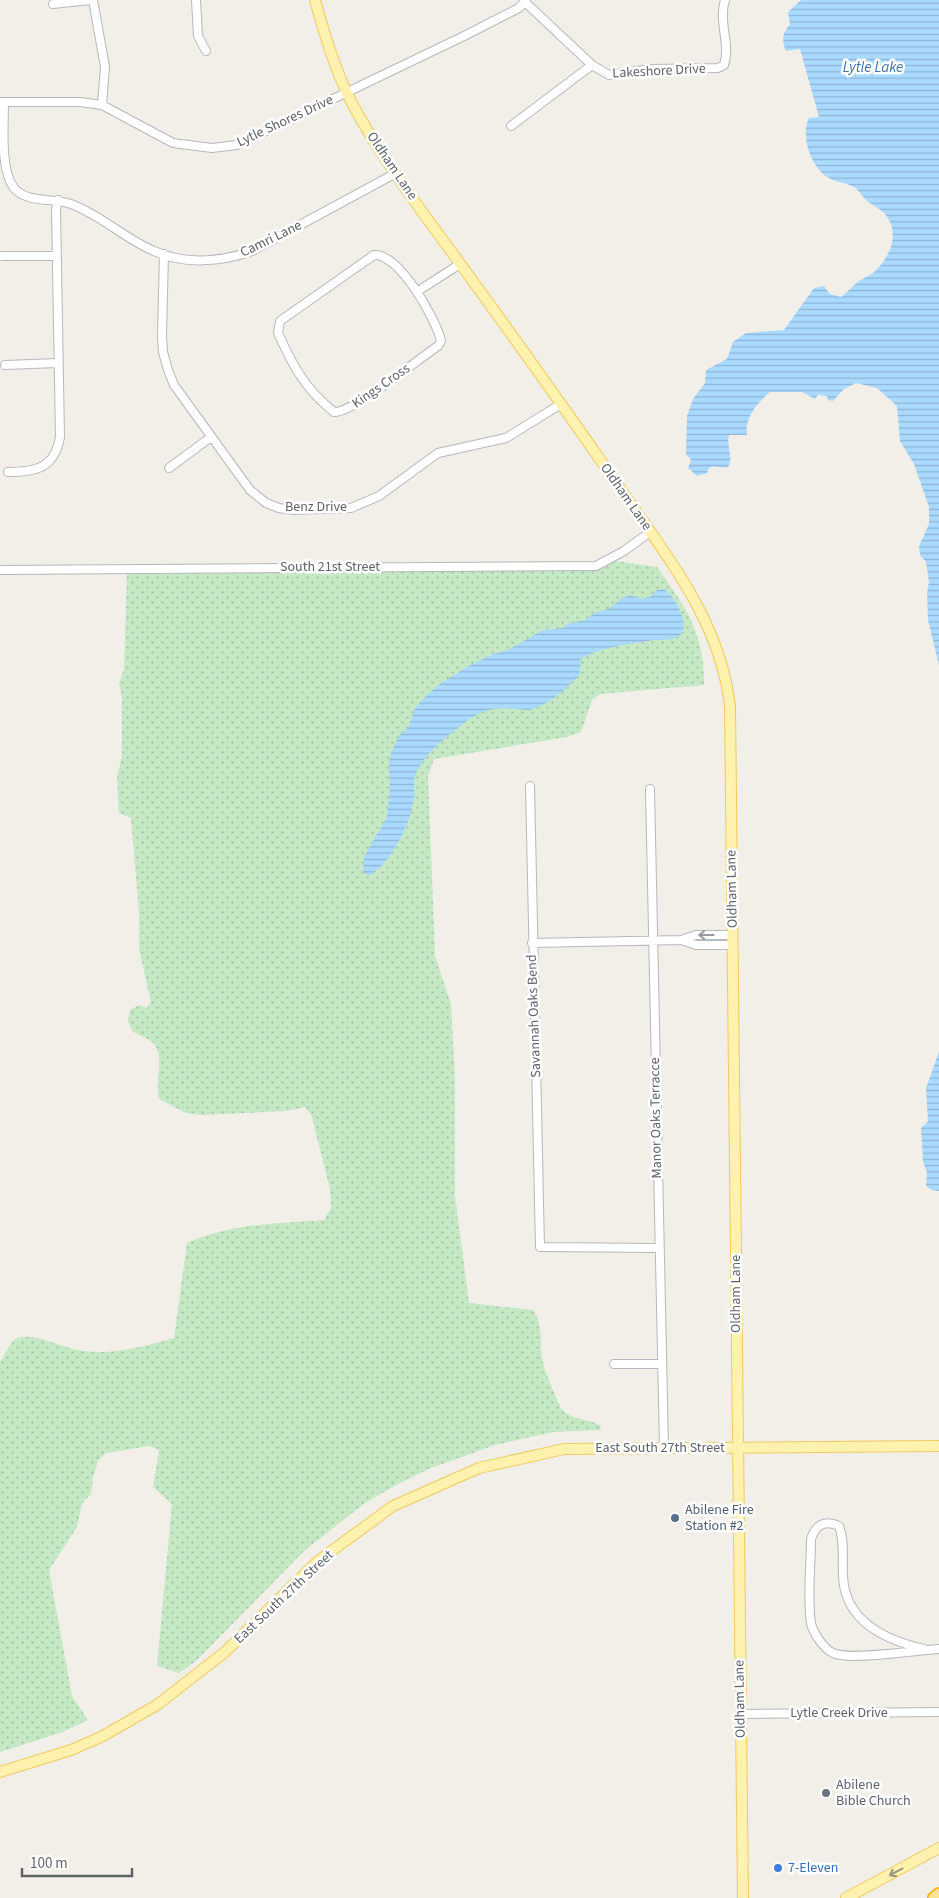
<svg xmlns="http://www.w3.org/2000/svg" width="939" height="1898" viewBox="0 0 939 1898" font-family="'Source Sans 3',sans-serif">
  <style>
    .green { fill: url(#green-dots) }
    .water { fill: url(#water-rules) }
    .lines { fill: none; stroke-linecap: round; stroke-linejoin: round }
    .minor-casing { stroke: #b5b8bc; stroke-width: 10 }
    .major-casing { stroke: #f2c960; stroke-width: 12 }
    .highway-casing { stroke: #f9ab00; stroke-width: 14 }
    .minor { stroke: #fff; stroke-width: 8 }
    .major { stroke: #fff2af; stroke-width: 10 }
    .highway { stroke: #fde293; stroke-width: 11 }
    .oneway { stroke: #979a9d }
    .oneway2 { stroke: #979581 }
    .service-dot { fill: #5c6f8a; stroke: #fff; stroke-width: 2 }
    .worship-dot { fill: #6b7280; stroke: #fff; stroke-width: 2 }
    .shop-dot { fill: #3f7fe0; stroke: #fff; stroke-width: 2 }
    .labels { text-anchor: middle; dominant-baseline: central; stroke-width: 5; stroke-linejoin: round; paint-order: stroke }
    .street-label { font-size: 14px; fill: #5f6368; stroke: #fff }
    .service-label { font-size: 14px; fill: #4e5e75; stroke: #fff; text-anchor: start }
    .worship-label { font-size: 14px; fill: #5b616d; stroke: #fff; text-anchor: start }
    .shop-label { font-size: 14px; fill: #366cbe; stroke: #fff; text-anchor: start }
    .water-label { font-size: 15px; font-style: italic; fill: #4174aa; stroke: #fff }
  </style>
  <defs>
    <pattern id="green-dots" width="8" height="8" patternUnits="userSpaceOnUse" patternTransform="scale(1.25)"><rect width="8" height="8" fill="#c5e8c5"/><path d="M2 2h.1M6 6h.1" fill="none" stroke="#a3c0a4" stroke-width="1.8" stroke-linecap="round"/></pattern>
    <pattern id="water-rules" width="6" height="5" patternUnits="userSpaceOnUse" patternTransform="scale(1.25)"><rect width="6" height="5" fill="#aadaff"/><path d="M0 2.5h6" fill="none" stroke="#8eb4d2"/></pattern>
  </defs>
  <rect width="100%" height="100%" fill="#f1efe8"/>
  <path class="green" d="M615,561l42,6c29,40 48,68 47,118l-104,9 -8,6 -11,32 -14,5 -133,22 -6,17 7,180 16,48 4,76v116l14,107 64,7c11,14 6,36 10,53 1,6 16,43 19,46 9,12 27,9 39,17l-1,4 -47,2 -58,13 -64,23 -33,16 -33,19 -60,47 -109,111 -17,12 -22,-7 15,-162 -19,-17 6,-37 -10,-4 -43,7 -8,8 -5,16 -2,17 -9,9 -5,24 -28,43 23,126 16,24 -28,13 -60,19v-390c7,-8 9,-23 21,-25 15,-3 44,12 63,14 31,4 61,-5 90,-13l13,-95c46,-20 88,-19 137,-23l7,-12 -1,-19 -19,-75 -6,-7 -18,4 -87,4 -14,-2 -27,-14c-5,-17 7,-42 -6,-56 -5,-5 -15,-8 -21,-12l-4,-10 2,-11 9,-5 8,3 4,-6 -12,-53v-37l-8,-94 -12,-5 -2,-35 5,-23v-58l-3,-13 5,-16 3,-94 470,-5z"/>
  <path class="water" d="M801,0h138v665l-11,-45 -1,-27 2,-11 -3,-20 -6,-7 -1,-9 10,-22v-17l-15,-43 -14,-23 -3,-35 -20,-18 -21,-5 -12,6 -11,12 -5,-1 -1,-4 -9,-1 -3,4 -13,-7h-32c-12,10 -26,26 -23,43h-18c-3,11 5,23 -1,32 -8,3 -18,-6 -21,6l-10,3 -9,-8 3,-8 -5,-6 1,-38 6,-17 12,-16 1,-13 21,-11 6,-17 13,-9 38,-3 30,-42 10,-2 6,8 11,3c6,-5 11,-10 17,-15 5,-4 12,-6 16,-10 16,-14 27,-39 11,-58 -4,-5 -13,-9 -18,-13 -5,-5 -8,-11 -13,-14 -8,-5 -17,-4 -25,-9 -18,-10 -29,-42 -20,-60l10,-1 -19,-68 -14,2c-5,-12 -3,-18 4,-27l-2,-12z
    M664,589c8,6 14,15 17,25 4,8 5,18 -4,23 -6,3 -16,3 -23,3 -19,3 -60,8 -74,20 1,6 1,14 -4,18 -10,12 -32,29 -47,32 -4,0 -8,-1 -12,-1 -20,-2 -34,0 -50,12 -18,14 -44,32 -52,55 -3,7 1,15 -1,23 -4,25 -22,63 -45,77l-6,-4 1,-15 23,-40 3,-28 -1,-27 2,-9 8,-17 9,-8 7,-20 10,-11 12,-11 28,-18 28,-14 15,-4 35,-20 20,-2 4,-4 18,-4 11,-8 13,-3 13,-11 8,-3 12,4 8,-2 7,-7z
    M939,1052v139l-7,-1 -6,-4 1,-13 -4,-12 -2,-33 7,-7 -2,-33z"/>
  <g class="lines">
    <defs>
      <path id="minor" d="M93,0l12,67 -3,38
        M196,0l2,36 8,15
        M525,2l67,63 17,10 41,-6 68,-1 6,-3c7,-20 -6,-43 1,-65
        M53,4l37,-4
        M0,102h80l22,3 71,38 39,5 25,-3 227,-109 55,-28 7,-8
        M4,102c0,23 -4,68 10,86 12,15 40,10 57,16 30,11 54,35 83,47 31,14 67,11 98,0l144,-78
        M511,126l81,-61
        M164,254l-2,82 1,16 5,18 6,15 76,105 16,13 13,5 14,2 58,-2 28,-12 59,-43 68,-15 55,-34
        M374,255c25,-2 62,64 67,86l-3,5c-18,12 -87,68 -104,66 -29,-23 -41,-46 -56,-79l2,-12z
        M2,256h54
        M418,291l42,-27
        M5,365l53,-2
        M169,468l42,-31
        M8,472c28,0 47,-4 52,-35l-4,-228 2,-9
        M0,570l596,-4 28,-15 26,-19
        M530,786l10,461 119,1
        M650,789l14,658
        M681,940l15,5h37
        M532,943l149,-3 15,-5h37
        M614,1364h48
        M924,1649c-39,-9 -80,-28 -81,-74 -1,-16 2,-33 -4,-49 -14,-6 -23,-2 -28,13 0,27 -4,57 0,84 2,10 13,26 22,30 15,8 86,-3 106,-4
        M740,1714l199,-2"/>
      <path id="major" d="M315,0c11,40 23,80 44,116 34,59 76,113 116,168 50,69 100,139 149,210 46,67 97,129 106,213l13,1191
        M0,1772l71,-22 30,-13 56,-32 68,-53 93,-91 75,-55 86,-38 85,-19 375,-3
        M846,1898l93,-50"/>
      <path id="highway" d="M934,1898l5,-4"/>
    </defs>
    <use href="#minor" class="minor-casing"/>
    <use href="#major" class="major-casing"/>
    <use href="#highway" class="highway-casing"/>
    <use href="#minor" class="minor"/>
    <use href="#major" class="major"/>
    <use href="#highway" class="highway"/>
  </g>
  <defs><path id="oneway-shaft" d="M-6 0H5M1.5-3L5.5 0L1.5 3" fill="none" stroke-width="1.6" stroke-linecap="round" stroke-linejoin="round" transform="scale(1.25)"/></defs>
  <use class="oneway" href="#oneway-shaft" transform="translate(706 935) rotate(180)"/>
  <use class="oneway2" href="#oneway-shaft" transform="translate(896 1872) rotate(152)"/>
  <circle class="service-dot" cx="675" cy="1518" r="5"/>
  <circle class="worship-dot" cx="826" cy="1793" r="5"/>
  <circle class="shop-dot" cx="778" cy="1868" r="5"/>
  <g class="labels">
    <g class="street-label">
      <text transform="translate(659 71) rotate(-3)">Lakeshore Drive</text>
      <text transform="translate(285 121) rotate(-25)">Lytle Shores Drive</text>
      <text transform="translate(392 166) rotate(56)">Oldham Lane</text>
      <text transform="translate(271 239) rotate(-26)">Camri Lane</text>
      <text transform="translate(381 386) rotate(-35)">Kings Cross</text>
      <text transform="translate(626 497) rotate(55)">Oldham Lane</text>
      <text x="316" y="507">Benz Drive</text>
      <text x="330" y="567">South 21st Street</text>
      <text transform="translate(732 889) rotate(-91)">Oldham Lane</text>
      <text transform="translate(534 1016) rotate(-92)">Savannah Oaks Bend</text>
      <text transform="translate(656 1118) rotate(-91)">Manor Oaks Terracce</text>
      <text transform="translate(736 1294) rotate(-90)">Oldham Lane</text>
      <text x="660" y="1448">East South 27th Street</text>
      <text transform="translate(284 1597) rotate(-43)">East South 27th Street</text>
      <text transform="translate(740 1699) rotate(-91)">Oldham Lane</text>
      <text x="839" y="1713">Lytle Creek Drive</text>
    </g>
    <g class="service-label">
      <text x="685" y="1510">Abilene Fire<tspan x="685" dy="16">Station #2</tspan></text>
    </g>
    <g class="worship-label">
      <text x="836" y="1785">Abilene<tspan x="836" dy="16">Bible Church</tspan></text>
    </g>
    <g class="shop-label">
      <text x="788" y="1868">7-Eleven</text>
    </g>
    <g class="water-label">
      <text x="873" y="67">Lytle Lake</text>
    </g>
  </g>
  <path d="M22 1868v8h110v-8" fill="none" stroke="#5f6368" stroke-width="2.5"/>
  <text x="30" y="1868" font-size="15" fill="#5f6368" stroke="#ffffff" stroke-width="4" paint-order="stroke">100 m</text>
</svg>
